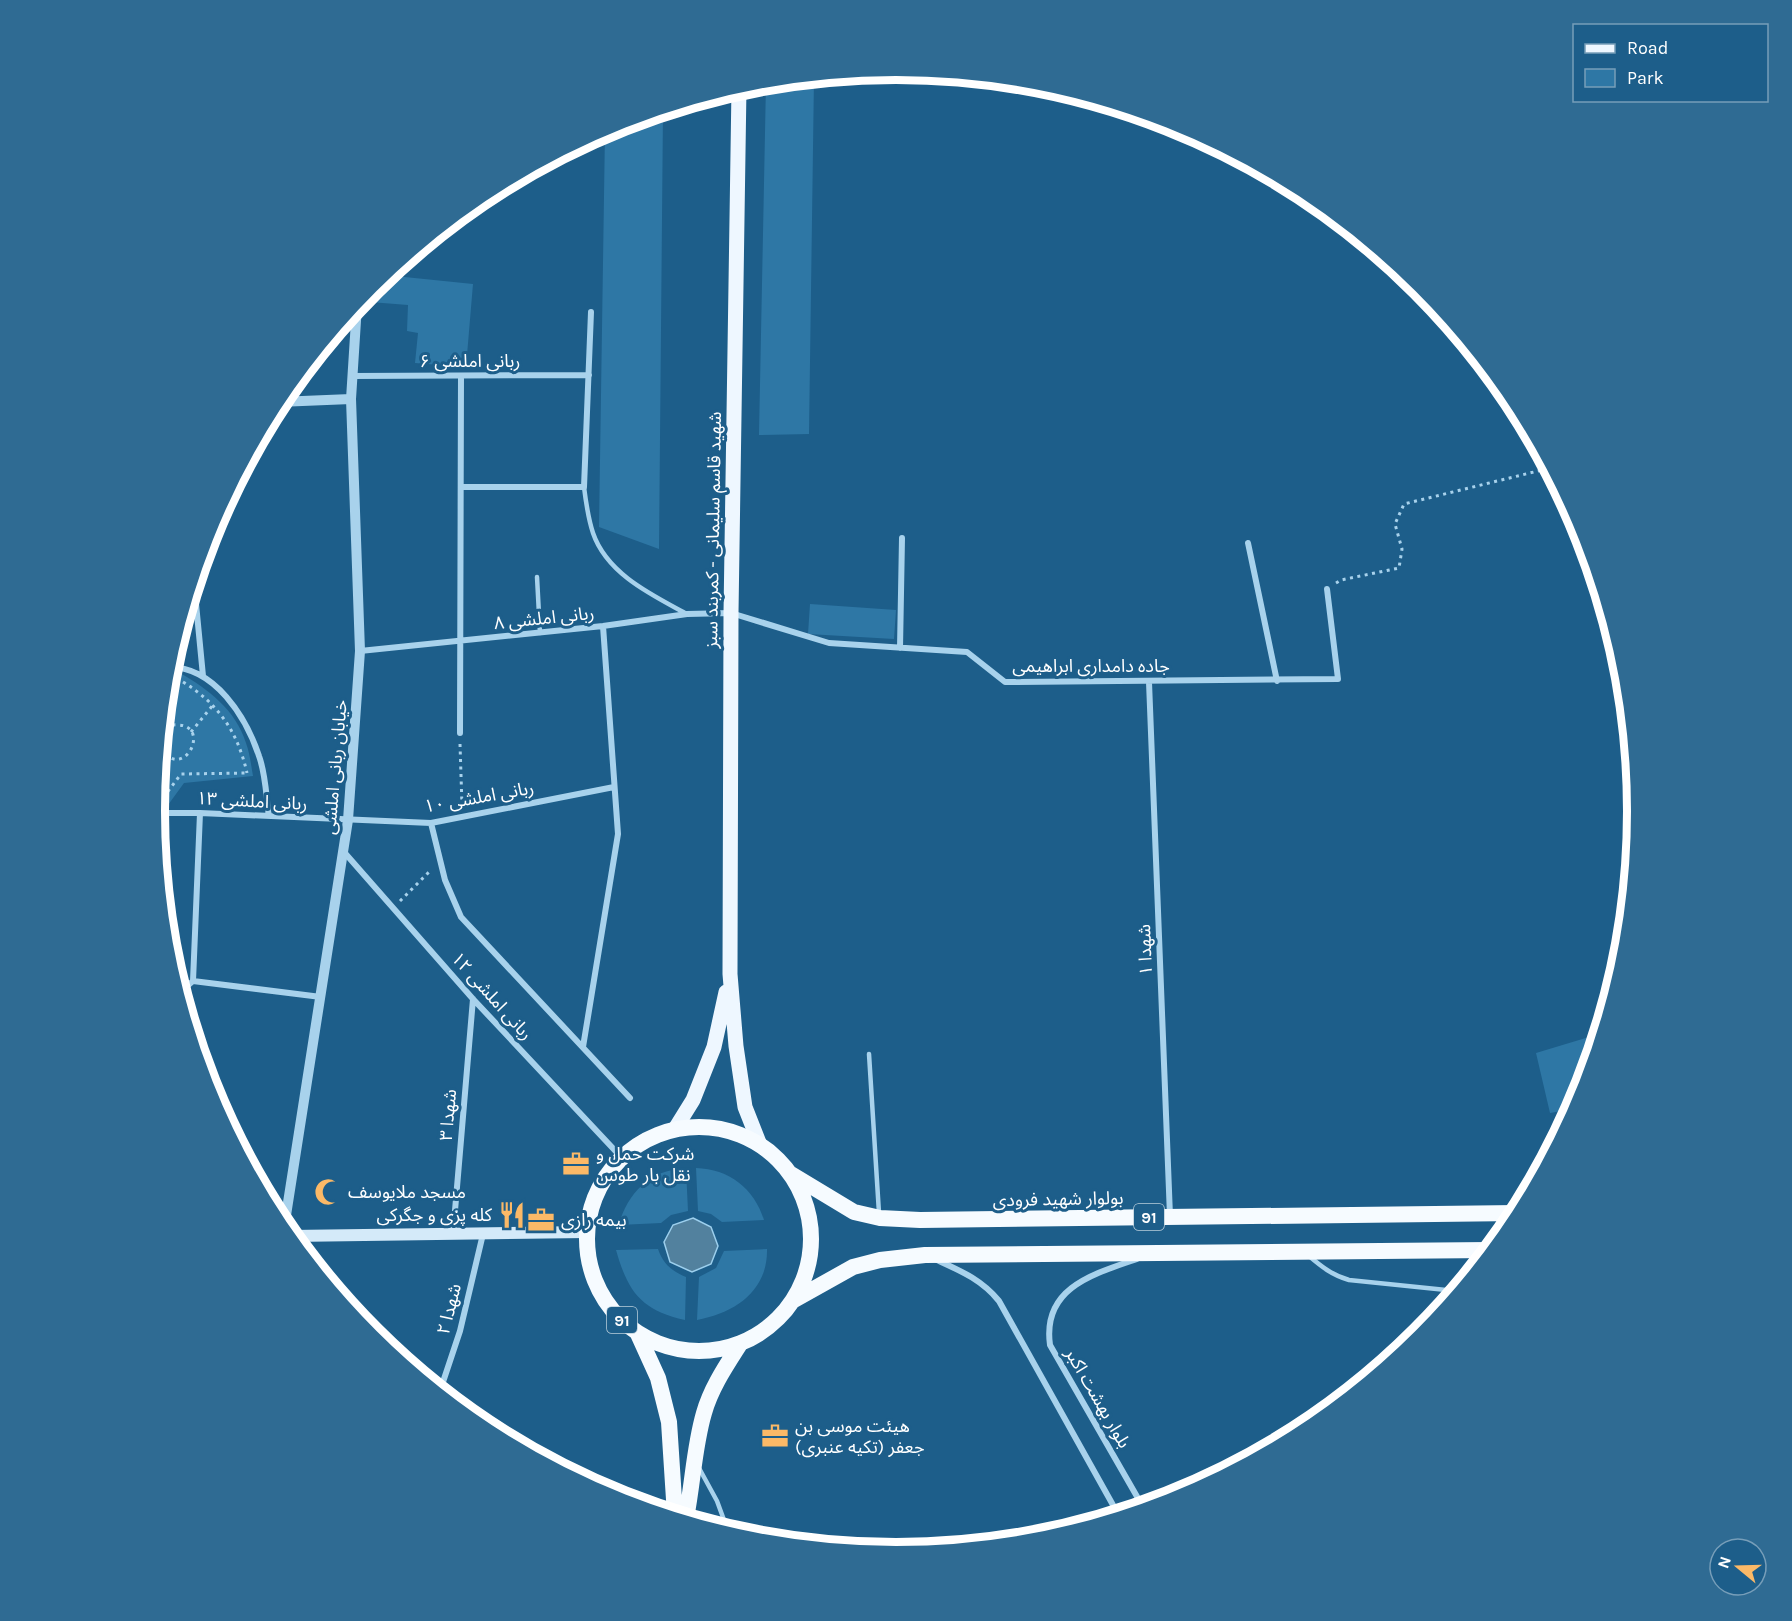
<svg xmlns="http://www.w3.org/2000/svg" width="1792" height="1621" viewBox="0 0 1792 1621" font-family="Karla,'Noto Sans Arabic',sans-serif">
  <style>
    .green { fill: #2e77a5 }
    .water { fill: #52819e; stroke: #9ccfed; stroke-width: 1.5 }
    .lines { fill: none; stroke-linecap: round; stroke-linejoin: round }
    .path { stroke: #a8d2ec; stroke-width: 3; stroke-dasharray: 3 4.5; stroke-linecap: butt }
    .service { stroke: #a8d2ec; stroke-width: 4.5 }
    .minor { stroke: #a8d2ec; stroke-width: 6 }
    .tertiary { stroke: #a8d2ec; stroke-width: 10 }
    .secondary { stroke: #d4eaf9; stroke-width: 12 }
    .primary { stroke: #eef7ff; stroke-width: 15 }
    .trunk { stroke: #f6fbff; stroke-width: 16 }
    .labels { text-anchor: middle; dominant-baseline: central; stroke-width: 6; stroke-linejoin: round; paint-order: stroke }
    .shield { fill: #1d5e8a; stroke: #bbcfdc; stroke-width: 1.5 }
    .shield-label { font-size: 16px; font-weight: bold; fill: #fff }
    .street-label { font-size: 18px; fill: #fff; stroke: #1d5e8a }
    .poi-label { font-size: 18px; fill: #fff; stroke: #1d5e8a; text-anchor: start }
    .rim { fill: none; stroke: #fff; stroke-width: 8 }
  </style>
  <rect width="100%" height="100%" fill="#1d5e8a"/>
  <path class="green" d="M814,77l-5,357 -50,1 7,-353z
    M663,110l-4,439 -60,-22 6,-397 8,-5z
    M385,275l88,9 -7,83 -51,-4 3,-30 -11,-2 1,-26 -38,-3 1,-16z
    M810,604l86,6 -2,29 -86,-5z
    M180,673c28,16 56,37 66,70 4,11 5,22 7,33l-69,7 -16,22h-13l13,-131z
    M1599,1034l-18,61 -8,14 -23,4 -14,-60z
    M696,1168c33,1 58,20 68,52l-42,2 -11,-8 -13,-3z
    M686,1169l2,42 -17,4 -10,8 -42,2c8,-32 33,-57 67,-56z
    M658,1249c5,15 14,22 28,28l-1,43c-44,-10 -57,-28 -69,-70z
    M767,1249c1,42 -32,64 -70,71l2,-43 17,-9 8,-17z"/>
  <path class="water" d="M693,1218l18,9 7,19 -7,18 -19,8 -22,-10 -6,-20 9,-17z"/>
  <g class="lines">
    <path class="path" d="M1336,583l5,-3 58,-12 3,-19 -7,-25 9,-20 146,-36
      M183,682c36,22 55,51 64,91
      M191,732l22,-27
      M460,744l2,62
      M161,748c22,35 51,-22 17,-23 -8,-1 -12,3 -16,9
      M157,787l6,11
      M156,798h7l18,-24 66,-1
      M400,901l31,-31"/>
    <path class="service" d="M584,487c2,16 4,31 9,46 14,41 59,62 94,81
      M537,577l3,56
      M869,1054l10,159
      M1309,1256c13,11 23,19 40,24l107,11
      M699,1468l18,33 11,30"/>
    <path class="minor" d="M352,376l237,-1
      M461,487h123l7,-175
      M1248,543l29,138
      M194,583l9,93
      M900,648l2,-110
      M360,651l243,-25 84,-12 44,-1 98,30 138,9 38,30 333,-3 -11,-90
      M169,667c46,0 77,50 90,89 7,19 7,41 10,60
      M1149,682l21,534
      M460,733l1,-357
      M155,813h45l231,10 183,-36
      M431,823l14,57 16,37 169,181
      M344,852l129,147 149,159
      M193,981l128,16
      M180,992l13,-11 7,-168
      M583,1047l35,-213 -15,-208
      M453,1234l20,-235
      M1137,1259c-44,15 -95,29 -87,86l93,162
      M937,1260c24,11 45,20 62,41l119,213
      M440,1391l20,-60 23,-97"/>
    <path class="tertiary" d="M278,402l73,-3
      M284,1228l64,-408 12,-169 -9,-252 6,-94"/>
    <path class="secondary" d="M291,1236l296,-4"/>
    <path class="primary" d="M739,87l-8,526 -1,361 6,72 9,61 15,38
      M675,1129l18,-29 21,-53 12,-55"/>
    <path class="trunk" d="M587 1239a112 112 0 1 1 224 0a112 112 0 1 1-224 0Z
      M791,1174l63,38 26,6 40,2 597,-7
      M794,1300l59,-33 27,-7 45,-5 565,-5
      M638,1334l20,44 11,44 6,93
      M686,1518c7,-35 8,-71 18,-105 7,-25 22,-47 36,-69"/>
  </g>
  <defs>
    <symbol id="office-bare" viewBox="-9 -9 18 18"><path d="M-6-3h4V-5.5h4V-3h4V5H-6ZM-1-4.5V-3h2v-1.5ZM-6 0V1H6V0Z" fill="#fbb967" stroke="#1d5e8a" stroke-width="2.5" paint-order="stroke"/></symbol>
    <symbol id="mosque-bare" viewBox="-9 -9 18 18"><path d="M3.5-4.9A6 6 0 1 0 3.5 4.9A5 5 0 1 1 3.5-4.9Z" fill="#fbb967" stroke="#1d5e8a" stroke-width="2.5" paint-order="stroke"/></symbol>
    <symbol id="restaurant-bare" viewBox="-9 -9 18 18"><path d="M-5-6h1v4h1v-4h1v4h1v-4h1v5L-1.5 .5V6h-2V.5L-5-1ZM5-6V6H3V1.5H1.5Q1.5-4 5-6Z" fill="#fbb967" stroke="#1d5e8a" stroke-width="2.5" paint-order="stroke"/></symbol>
  </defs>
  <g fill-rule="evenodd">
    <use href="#office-bare" x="557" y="1145" width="38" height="38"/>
    <use href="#mosque-bare" x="309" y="1173" width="38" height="38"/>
    <use href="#restaurant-bare" x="493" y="1196" width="38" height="38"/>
    <use href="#office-bare" x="522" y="1201" width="38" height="38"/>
    <use href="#office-bare" x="756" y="1417" width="38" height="38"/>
  </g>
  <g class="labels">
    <g class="shield">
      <rect x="1134" y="1204" width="30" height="26" rx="4.5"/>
      <rect x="607" y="1307" width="30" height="26" rx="4.5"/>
    </g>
    <g class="shield-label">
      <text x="1149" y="1217">91</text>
      <text x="622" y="1320">91</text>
    </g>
    <g class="street-label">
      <text x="470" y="361">ربانی املشی ۶</text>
      <text transform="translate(713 530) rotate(-89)">شهید قاسم سلیمانی - کمربند سبز</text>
      <text transform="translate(544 618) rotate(-6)">ربانی املشی ۸</text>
      <text x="1091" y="666">جاده دامداری ابراهیمی</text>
      <text transform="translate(335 767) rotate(-85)">خیابان ربانی املشی</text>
      <text transform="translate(479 797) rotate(-10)">ربانی املشی ۱۰</text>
      <text transform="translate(252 801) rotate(3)">ربانی املشی ۱۳</text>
      <text transform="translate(1145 950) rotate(-92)">شهدا ۱</text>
      <text transform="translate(492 996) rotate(48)">ربانی املشی ۱۲</text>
      <text transform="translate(448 1115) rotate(-85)">شهدا ۳</text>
      <text transform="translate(1058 1199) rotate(-1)">بولوار شهید فرودی</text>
      <text transform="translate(449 1309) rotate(-76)">شهدا ۲</text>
      <text transform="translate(1098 1398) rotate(60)">بلوار بهشت اکبر</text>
    </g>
    <g class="poi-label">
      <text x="596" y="1154">شرکت حمل و<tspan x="596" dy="21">نقل بار طوس</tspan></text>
      <text x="348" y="1192">مسجد ملایوسف</text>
      <text x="492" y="1215" text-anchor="end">کله پزی و جگرکی</text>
      <text x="561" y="1220">بیمه رازی</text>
      <text x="795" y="1426">هيئت موسی بن<tspan x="795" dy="21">جعفر (تکیه عنبری)</tspan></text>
    </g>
  </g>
  <path d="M0 0H1792V1621H0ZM165 811a731 731 0 1 1 1462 0a731 731 0 1 1-1462 0Z" fill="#2f6b93" fill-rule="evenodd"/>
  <path class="rim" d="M165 811a731 731 0 1 1 1462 0a731 731 0 1 1-1462 0Z"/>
  <rect x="1573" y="24" width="195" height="78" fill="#1d5e8a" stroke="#779eb9" stroke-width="1.5"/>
  <rect x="1585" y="44" width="30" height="9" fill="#eef7ff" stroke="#779eb9" stroke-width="1.5"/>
  <text x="1627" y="54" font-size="18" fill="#ffffff">Road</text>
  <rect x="1585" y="69" width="30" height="18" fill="#2e77a5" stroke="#779eb9" stroke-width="1.5"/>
  <text x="1627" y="84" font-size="18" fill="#ffffff">Park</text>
  <g transform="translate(1738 1567) rotate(289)"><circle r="28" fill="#1d5e8a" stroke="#779eb9" stroke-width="1.5"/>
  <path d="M0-4.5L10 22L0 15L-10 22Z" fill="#fbb967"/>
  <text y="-9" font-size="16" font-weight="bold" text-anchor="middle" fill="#ffffff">N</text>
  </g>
</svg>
